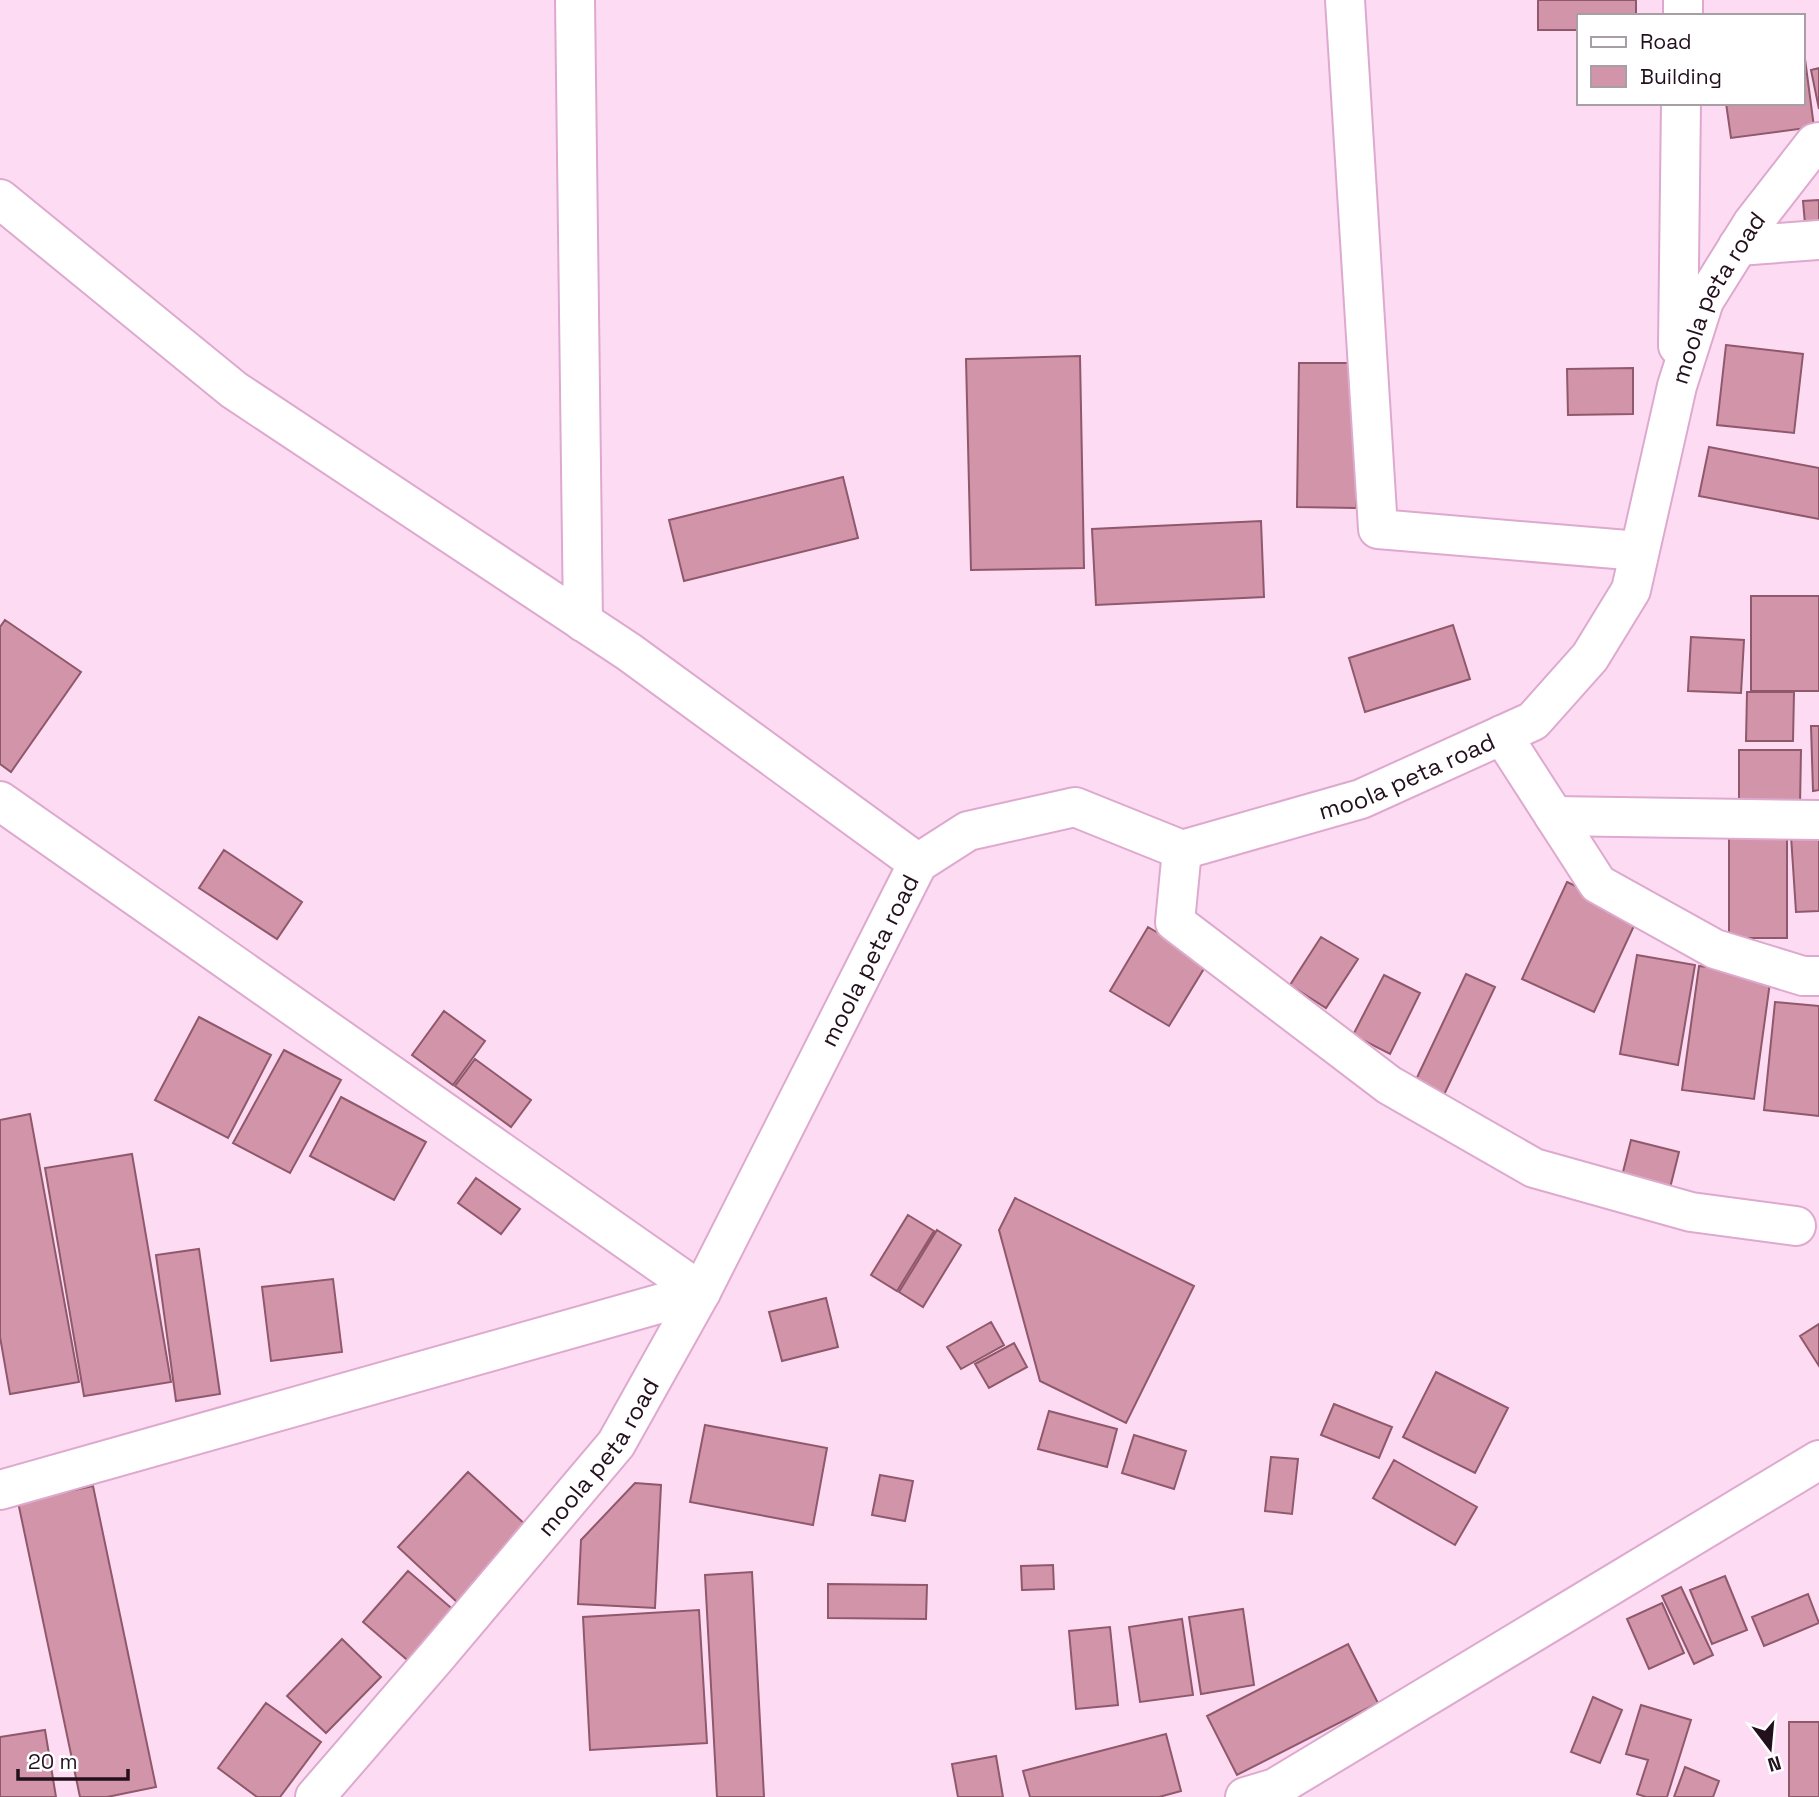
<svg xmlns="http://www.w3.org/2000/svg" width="1819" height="1797" viewBox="0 0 1819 1797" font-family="'Space Grotesk',sans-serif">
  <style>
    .building { fill: #d294a8; stroke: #90586b; stroke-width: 2 }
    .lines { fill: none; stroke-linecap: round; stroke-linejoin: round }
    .minor-casing { stroke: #dea9ce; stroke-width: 42 }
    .minor { stroke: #fff; stroke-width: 38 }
    .labels { text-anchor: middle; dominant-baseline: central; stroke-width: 5; stroke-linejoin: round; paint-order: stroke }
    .street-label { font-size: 24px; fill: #23101d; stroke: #fff }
  </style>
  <rect width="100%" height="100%" fill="#fddcf3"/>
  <path class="building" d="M1538,0h98v16h-57v14h-41z
    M1803,59h2l9,68 -83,11 -5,-35h77z
    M1819,68v41l-8,-39z
    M1819,200v34l-13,1 -3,-34z
    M1726,345l77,9 -9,79 -77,-8z
    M1080,356l4,212 -113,2 -5,-211z
    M1299,363h59l-2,145 -59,-1z
    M1633,368v46l-65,1 -1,-46z
    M1709,447l110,21v51l-120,-23z
    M843,477l15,61 -174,43 -15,-61z
    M1261,521l3,76 -168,8 -4,-76z
    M1751,596h68v95h-68z
    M5,620l76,52 -70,100 -11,-8v-137z
    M1453,625l17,54 -105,33 -16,-54z
    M1691,637l53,3 -3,53 -53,-2z
    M1747,692h47l-1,49h-47z
    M1811,726h8v64l-6,1z
    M1739,750h62l-1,56 -61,-1z
    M1729,832h58v106h-58z
    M1819,835v76l-23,1 -5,-76z
    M224,850l78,52 -25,37 -78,-51z
    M1567,882l72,33 -45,97 -72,-33z
    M1148,927l60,35 -39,64 -59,-35z
    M1321,937l37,22 -32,49 -36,-23z
    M1637,955l58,10 -17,100 -58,-11z
    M1699,966l72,9 -17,124 -72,-9z
    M1466,974l29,13 -53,112 -29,-13z
    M1384,975l36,18 -30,61 -37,-19z
    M1775,1002l44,4v110l-55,-6z
    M444,1011l41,30 -32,44 -41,-30z
    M199,1017l72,38 -43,83 -73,-38z
    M284,1050l57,30 -51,93 -57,-30z
    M475,1059l56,41 -20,27 -56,-41z
    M341,1097l85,45 -32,58 -84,-44z
    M30,1114l49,268 -69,12 -10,-57v-217z
    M1631,1140l48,12 -10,40 -48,-12z
    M132,1154l39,228 -87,14 -39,-228z
    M476,1178l44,31 -19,25 -43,-31z
    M1015,1198l179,88 -68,137 -86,-42 -41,-151z
    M908,1215l26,16 -37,60 -26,-16z
    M937,1230l24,15 -38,62 -24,-15z
    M199,1249l21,145 -44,7 -20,-146z
    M333,1279l9,73 -71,9 -9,-74z
    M826,1298l12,49 -56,14 -13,-49z
    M991,1322l13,23 -43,24 -14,-22z
    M1819,1324v42l-19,-30z
    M1014,1343l13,24 -38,21 -14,-24z
    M1436,1372l72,36 -33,65 -72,-36z
    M1334,1404l58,23 -13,31 -58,-23z
    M1049,1411l68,18 -10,38 -69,-18z
    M705,1425l122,23 -14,77 -123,-23z
    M1134,1435l52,16 -12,38 -52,-16z
    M1271,1457l27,2 -6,55 -27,-3z
    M1394,1460l83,47 -22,38 -82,-47z
    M468,1472l59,54 -70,76 -59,-55z
    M880,1475l33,6 -8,40 -33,-6z
    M635,1483l26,2 -6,123 -77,-4 3,-64z
    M93,1486l63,301 -49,10h-27l-62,-295z
    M1053,1565l1,24 -32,1 -1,-24z
    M408,1571l48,41 -44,52 -49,-42z
    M752,1572l12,225h-47l-12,-222z
    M1725,1576l22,54 -35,14 -22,-54z
    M828,1584l99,1 -1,34 -98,-1z
    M1681,1587l32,68 -19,9 -32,-68z
    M1808,1594l11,29 -55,23 -12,-29z
    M1662,1603l22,50 -35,16 -22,-50z
    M1243,1609l11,76 -53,9 -12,-77z
    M699,1610l8,133 -117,7 -7,-133z
    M1182,1619l11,76 -53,7 -11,-75z
    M1110,1627l8,78 -42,4 -7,-78z
    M342,1639l39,38 -55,56 -39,-37z
    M1348,1644l30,59 -141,72 -30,-59z
    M1593,1697l29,13 -22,53 -29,-11z
    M266,1703l55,39 -41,55h-23l-39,-29z
    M1641,1705l50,15 -24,77h-21l-9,-3 11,-34 -22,-6z
    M1789,1722h30v75h-30z
    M45,1730l11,67h-56v-60z
    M1166,1734l15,57 -22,6h-129l-7,-26z
    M996,1756l7,41h-45l-6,-33z
    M1685,1767l34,14 -6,16h-39z"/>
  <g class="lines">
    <defs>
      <g id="minor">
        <path d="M575,0l8,622"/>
        <path d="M1345,0l33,529 261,22"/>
        <path d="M1683,16v-16"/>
        <path d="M0,199l234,191 395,262 289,211"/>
        <path d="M1738,246l81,-6"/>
        <path d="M1678,346l3,-243"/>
        <path d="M1502,735l96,149 117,65 88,27h16"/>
        <path d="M0,801l701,491"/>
        <path d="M1554,816l265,4"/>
        <path d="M1182,850l-7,72 214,163 145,83 157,44 105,14"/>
        <path d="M0,1490l701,-198"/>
        <path id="s1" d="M315,1797l121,-140 180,-213 85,-152 217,-429 50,-32 107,-24 107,43 179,-51 172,-78 57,-64 41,-67 46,-204 27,-85 48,-77 63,-81 4,-1"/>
        <path d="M1245,1797l30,-9 544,-328"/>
      </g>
    </defs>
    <use href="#minor" class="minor-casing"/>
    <use href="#minor" class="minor"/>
  </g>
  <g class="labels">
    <g class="street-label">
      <text stroke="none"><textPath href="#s1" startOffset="2249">moola peta road</textPath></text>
      <text stroke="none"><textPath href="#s1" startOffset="1640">moola peta road</textPath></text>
      <text stroke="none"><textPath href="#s1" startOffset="1010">moola peta road</textPath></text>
      <text stroke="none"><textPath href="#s1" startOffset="443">moola peta road</textPath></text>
    </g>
  </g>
  <rect x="1577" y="14" width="228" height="91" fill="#ffffff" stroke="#a79fa5" stroke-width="2"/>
  <rect x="1591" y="37" width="35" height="10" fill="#ffffff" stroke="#a79fa5" stroke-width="2"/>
  <text x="1640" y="49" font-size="21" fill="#23101d">Road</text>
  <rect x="1591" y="66" width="35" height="21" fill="#d294a8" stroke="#a79fa5" stroke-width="2"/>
  <text x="1640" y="84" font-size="21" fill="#23101d">Building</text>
  <g transform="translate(1770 1748) rotate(164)" stroke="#ffffff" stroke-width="5" paint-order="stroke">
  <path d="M0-5L12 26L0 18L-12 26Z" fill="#23101d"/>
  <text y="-10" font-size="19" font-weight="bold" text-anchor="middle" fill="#23101d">N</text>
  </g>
  <path d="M18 1769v10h110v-10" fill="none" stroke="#23101d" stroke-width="3.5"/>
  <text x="28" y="1769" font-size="21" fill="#23101d" stroke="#ffffff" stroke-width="5" paint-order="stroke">20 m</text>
</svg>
